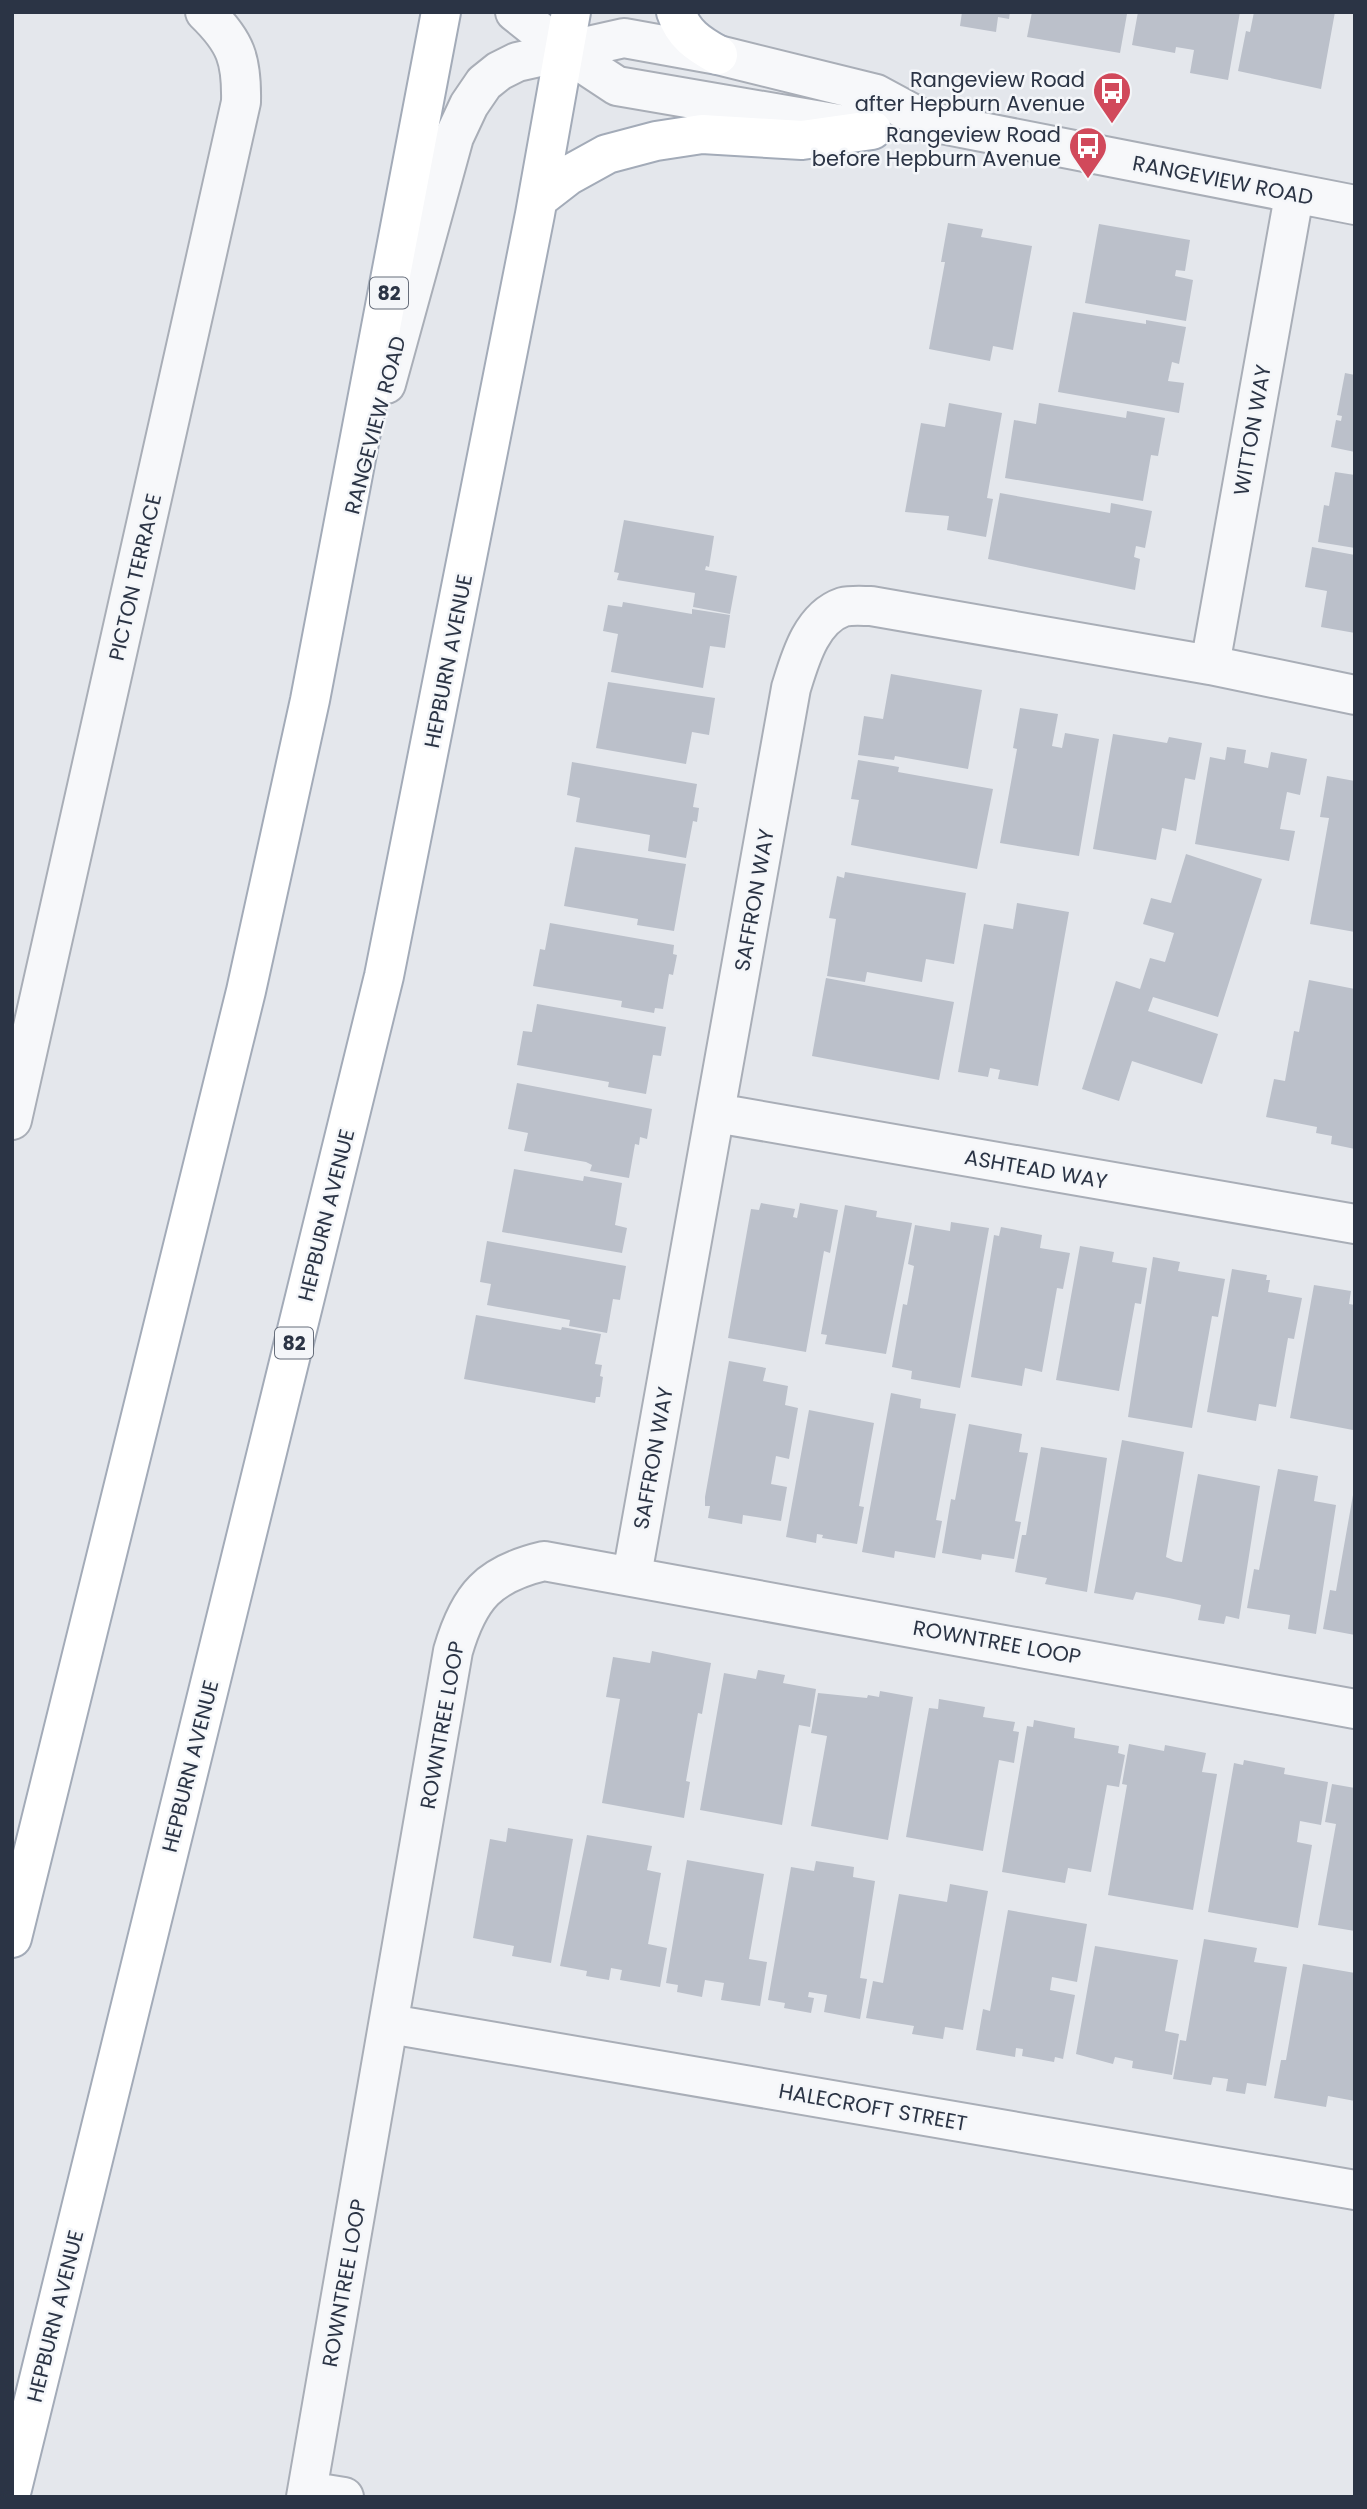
<svg xmlns="http://www.w3.org/2000/svg" width="1367" height="2509" viewBox="0 0 1367 2509" font-family="Poppins,sans-serif">
  <style>
    .building { fill: #bbc0ca }
    .lines { fill: none; stroke-linecap: round; stroke-linejoin: round }
    .minor-casing { stroke: #a9aeb7; stroke-width: 42 }
    .major-casing { stroke: #a3abb8; stroke-width: 42 }
    .minor { stroke: #f7f8fa; stroke-width: 38 }
    .major { stroke: #fff; stroke-width: 38 }
    .labels { text-anchor: middle; dominant-baseline: central; stroke-width: 5; stroke-linejoin: round; paint-order: stroke }
    .shield { fill: #f4f6f9; stroke: #676e7b; stroke-width: 2 }
    .shield-label { font-size: 19px; font-weight: bold; fill: #2b3445 }
    .poi-label { font-size: 21px; fill: #2b3445; stroke: #f4f6f9; text-anchor: end }
    .street-label { font-size: 21px; fill: #2b3445; stroke: #f4f6f9 }
  </style>
  <rect width="100%" height="100%" fill="#e4e7ec"/>
  <path class="building" d="M962,12h48l-1,7 -11,-2 -2,15 -36,-6z
    M1032,12l95,2 -7,39 -93,-16z
    M1138,12h102l-12,68 -38,-7 4,-23 -18,-3 -1,6 -43,-8z
    M1254,12h81l-14,77 -83,-18 8,-40 4,1z
    M948,223l35,6 -2,8 51,9 -19,104 -20,-4 -3,15 -61,-12 16,-87h-4z
    M1099,224l91,16 -5,31 -9,-1 -1,6 18,4 -7,41 -101,-18z
    M1073,312l73,12v-4l40,7 -7,37 -7,-2 -4,19 16,2 -5,30 -121,-21z
    M1345,373l10,2v77l-24,-5 5,-27 5,1 1,-5 -5,-1z
    M949,403l53,10 -15,85 6,1 -7,38 -39,-7 2,-14 -44,-4 16,-89 24,4z
    M1039,403l87,15 1,-7 38,7 -7,38 -7,-1 -8,46 -138,-23 9,-58 22,4z
    M1335,472l20,3v73l-37,-6 6,-37 5,1z
    M1000,493l110,20 1,-10 41,8 -7,37 -9,-2 -2,11 6,2 -5,31 -147,-31z
    M624,520l90,16 -5,31 -3,-1 -1,4 32,6 -7,38 -37,-7 2,-14 -78,-13 2,-7 -5,-1z
    M1312,547l43,8v78l-34,-6 6,-36 -22,-4z
    M623,602l69,12v-5l38,6 -5,33 -15,-2 -7,42 -92,-16 7,-38 -15,-3 5,-26 14,2z
    M891,674l91,16 -14,79 -73,-13 -1,4 -36,-5 6,-39 19,3z
    M608,682l107,16 -6,37 -17,-3 -6,32 -90,-16z
    M1020,708l38,6 -6,32 10,2 3,-15 34,6 -20,117 -79,-13 17,-94 -4,-1z
    M1113,734l54,9 2,-6 33,6 -7,37 -10,-2 -9,53 -14,-3 -6,32 -63,-11z
    M1227,747l19,3 -2,13 24,5 3,-16 36,7 -7,36 -13,-3 -7,37 15,2 -6,30 -94,-17 15,-87 15,3z
    M858,760l41,7 -1,5 95,17 -16,80 -126,-24 8,-45 -8,-1z
    M572,762l125,22 -4,23 6,1 -2,14 -4,-1 -7,37 -38,-7 2,-16 -74,-13 4,-24 -13,-3z
    M1327,776l28,5v151l-45,-8 19,-106 -9,-1z
    M575,847l111,17 -12,67 -37,-6 1,-6 -74,-13z
    M1186,854l76,25 -44,138 -65,-20 -5,14 70,23 -16,50 -70,-23 -13,40 -37,-12 34,-108 24,8 10,-31 15,4 9,-29 -31,-9 8,-26 20,5z
    M845,872l121,21 -12,71 -28,-5 -4,23 -55,-10 -2,10 -38,-6 9,-57 -7,-1 8,-42 7,2z
    M1017,903l52,9 -31,174 -40,-7 2,-9 -10,-2 -2,9 -30,-5 26,-148 29,5z
    M550,923l124,22 -1,9 4,1 -4,20 -4,-1 -6,35 -8,-1 -1,5 -33,-6 1,-6 -89,-15 7,-37 5,1z
    M826,978l128,24 -15,78 -127,-24z
    M1309,980l46,9v160l-24,-5 1,-8 -16,-3 1,-6 -51,-10 8,-38 11,2 9,-50 5,1z
    M537,1004l129,23 -5,29 -8,-1 -7,39 -38,-7 1,-5 -92,-17 6,-34 9,1z
    M517,1083l135,26 -5,30 -7,-2 -1,8 -4,-1 -6,34 -39,-7 2,-6 -6,-3 -62,-11 4,-18 -20,-4z
    M514,1169l69,12 1,-5 38,7 -7,42 12,3 -5,25 -120,-21z
    M761,1203l34,6 -2,8 4,1 3,-15 38,7 -8,43 -6,-2 -18,101 -78,-14 23,-129 8,1z
    M845,1205l32,6 -1,6 36,6 -26,131 -61,-10 2,-9 -6,-1z
    M951,1222l38,6 -29,160 -49,-9 1,-8 -20,-4 11,-63 4,1 7,-39 -6,-2 7,-39 35,6z
    M1001,1227l41,8 -2,13 30,5 -7,36 -6,-1 -15,84 -17,-4 -3,18 -51,-9 23,-142 5,1z
    M487,1241l139,25 -6,34 -7,-1 -6,34 -38,-7 1,-6 -83,-15 4,-21 -11,-2z
    M1080,1246l34,6 -2,10 35,6 -6,36 -6,-1 -16,88 -63,-11z
    M1153,1257l27,5 -2,9 47,8 -7,38 -6,-1 -20,112 -64,-11z
    M1232,1269l35,6 -1,5h4l-2,12 34,6 -8,41 -6,-1 -12,69 -17,-3 -3,17 -49,-9z
    M1314,1285l37,6 -2,13 6,1 -2,125 -63,-12z
    M476,1315l85,15 1,-3 39,7 -6,30 7,1 -2,11 3,1 -3,20h-4l-1,6 -131,-24z
    M729,1361l37,7 -3,13 25,5 -3,19 13,3 -9,51 -13,-3 -5,28 16,3 -6,34 -38,-6 -1,9 -34,-6 2,-12h-5v-9z
    M891,1393l30,6 -1,9 36,6 -20,106 6,1 -7,37 -40,-7 -1,7 -32,-6z
    M809,1410l65,13 -15,83 5,1 -7,37 -35,-6 1,-3 -6,-1 -1,9 -30,-6z
    M969,1424l53,10 -3,18 9,1 -13,68 6,1 -7,37 -32,-5 -1,6 -39,-7 9,-54 4,1z
    M1122,1440l62,12 -18,105 9,4 7,1 16,-88 62,12 -21,133 -13,-3 -2,8 -26,-4 3,-15 -32,-7 -33,-6 -3,8 -39,-7z
    M1041,1447l66,11 -20,134 -42,-8 2,-6 -32,-6 7,-37h4z
    M1278,1469l40,7 -4,25 22,4 -20,129 -28,-5 2,-14 -43,-7 7,-39 5,1z
    M1353,1495h2v140l-32,-6 7,-39 6,1z
    M652,1651l59,12 -9,51 -4,-1 -12,68 4,1 -6,36 -82,-15 18,-104 -14,-2 7,-40 37,6z
    M758,1670l27,5 -2,8 33,6 -6,38 -11,-2 -17,100 -82,-15 24,-137 32,6z
    M880,1691l33,6 -25,143 -77,-14 16,-90 -16,-3 7,-40 49,5 1,-3 11,2z
    M939,1699l46,8 -2,10 32,5 -2,9 6,1 -5,31 -15,-3 -16,91 -77,-14 23,-129 9,1z
    M1034,1720l41,8 -1,10 45,8 -1,7 7,2 -6,32 -12,-2 -16,87 -23,-4 -3,15 -63,-11 25,-146 6,1z
    M1129,1744l35,7 1,-6 41,8 -4,19 15,2 -24,136 -85,-15 19,-110 -5,-1z
    M1244,1760l41,8 -1,6 44,8 -7,43 -21,-4 -3,21 15,3 -14,83 -90,-16 26,-149 9,2z
    M1332,1784l23,4v143l-37,-6 18,-101 -11,-2z
    M508,1828l65,11 -22,124 -39,-7 2,-10 -41,-8 17,-99 16,3z
    M587,1835l65,11 -5,24 14,3 -13,71 19,4 -7,39 -40,-7 2,-10 -11,-2 -2,12 -23,-4 1,-5 -27,-5z
    M687,1860l77,14 -15,85 18,3 -7,44 -39,-6 3,-17 -19,-3 -3,17 -25,-5 1,-7 -12,-2z
    M816,1861l38,6 -1,10 22,4 -15,97 7,1 -7,40 -36,-7 3,-17 -18,-3 -1,5 6,1 -3,15 -27,-5 1,-5 -17,-3 23,-133 23,4z
    M950,1884l38,7 -25,139 -18,-3 -2,12 -31,-5 2,-8 -48,-8 7,-37 10,2 16,-89 48,8z
    M1008,1910l79,14 -10,58 -25,-5 -2,13 25,5 -12,64 -8,-2 -1,5 -32,-6 1,-7 -7,-1 -1,9 -39,-7 7,-41 7,2z
    M1204,1939l53,9 -3,14 33,5 -21,119 -19,-3 -2,11 -19,-3 2,-12 -15,-2 -2,8 -38,-6 7,-39 6,1z
    M1095,1946l83,14 -13,71 14,3 -7,41 -40,-7 1,-7 -18,-4 -2,7 -37,-10z
    M1303,1964l52,9v128l-27,-5 -2,11 -52,-9 7,-38h5z"/>
  <g class="lines">
    <defs>
      <path id="minor" d="M515,12l49,39 53,35 245,42
        M386,384l68,-247 15,-32 15,-22 15,-12 18,-9 107,-24 94,17 158,39 50,27 429,84
        M1210,665l84,-469
        M716,1113l639,111
        M12,1120l229,-1018c1,-42 -5,-60 -36,-90
        M632,1575l159,-887c9,-29 20,-70 52,-81 8,-2 20,-1 28,-1l339,59 145,30
        M390,2024l965,166
        M307,2491l37,6
        M306,2497l147,-846c16,-55 36,-77 91,-90l811,148"/>
      <path id="major" d="M676,12c7,22 22,32 42,43
        M538,199l31,-24 38,-21 49,-13 46,-7 100,6 70,-10
        M12,1938l234,-947 64,-291 131,-688
        M12,2489l372,-1513 151,-762 36,-202"/>
    </defs>
    <use href="#minor" class="minor-casing"/>
    <use href="#major" class="major-casing"/>
    <use href="#minor" class="minor"/>
    <use href="#major" class="major"/>
  </g>
  <defs>
    <symbol id="bus-pin" viewBox="-11 -11 22 30"><path d="M0 17L-7.5 6A9.5 9.5 0 1 1 7.5 6Z" fill="#d1495b" stroke="#f4f6f9"/><path d="M-5-6H5V4H4V6H2V4H-2V6H-4V4H-5ZM-3.5-4V0h7V-4ZM-3.5 1.2v1.5H-2V1.2ZM2 1.2v1.5H3.5V1.2Z" fill="#fff"/></symbol>
  </defs>
  <g fill-rule="evenodd">
    <use href="#bus-pin" x="1090" y="69" width="44" height="60"/>
    <use href="#bus-pin" x="1066" y="124" width="44" height="60"/>
  </g>
  <g class="labels">
    <g class="shield">
      <rect x="370" y="277.5" width="38" height="31" rx="5"/>
      <rect x="275" y="1327.5" width="38" height="31" rx="5"/>
    </g>
    <g class="shield-label">
      <text x="389" y="293">82</text>
      <text x="294" y="1343">82</text>
    </g>
    <g class="poi-label">
      <text x="1085" y="79">Rangeview Road<tspan x="1085" dy="24">after Hepburn Avenue</tspan></text>
      <text x="1061" y="134">Rangeview Road<tspan x="1061" dy="24">before Hepburn Avenue</tspan></text>
    </g>
    <g class="street-label">
      <text transform="translate(1223 180) rotate(11)">RANGEVIEW ROAD</text>
      <text transform="translate(375 425) rotate(-75)">RANGEVIEW ROAD</text>
      <text transform="translate(1252 430) rotate(-80)">WITTON WAY</text>
      <text transform="translate(135 577) rotate(-77)">PICTON TERRACE</text>
      <text transform="translate(448 661) rotate(-79)">HEPBURN AVENUE</text>
      <text transform="translate(754 900) rotate(-80)">SAFFRON WAY</text>
      <text transform="translate(1036 1169) rotate(10)">ASHTEAD WAY</text>
      <text transform="translate(326 1215) rotate(-76)">HEPBURN AVENUE</text>
      <text transform="translate(653 1458) rotate(-80)">SAFFRON WAY</text>
      <text transform="translate(997 1642) rotate(10)">ROWNTREE LOOP</text>
      <text transform="translate(442 1725) rotate(-80)">ROWNTREE LOOP</text>
      <text transform="translate(190 1766) rotate(-76)">HEPBURN AVENUE</text>
      <text transform="translate(873 2107) rotate(10)">HALECROFT STREET</text>
      <text transform="translate(344 2283) rotate(-80)">ROWNTREE LOOP</text>
      <text transform="translate(55 2316) rotate(-76)">HEPBURN AVENUE</text>
    </g>
  </g>
  <rect width="1367" height="2509" fill="none" stroke="#2b3445" stroke-width="28"/>
</svg>
